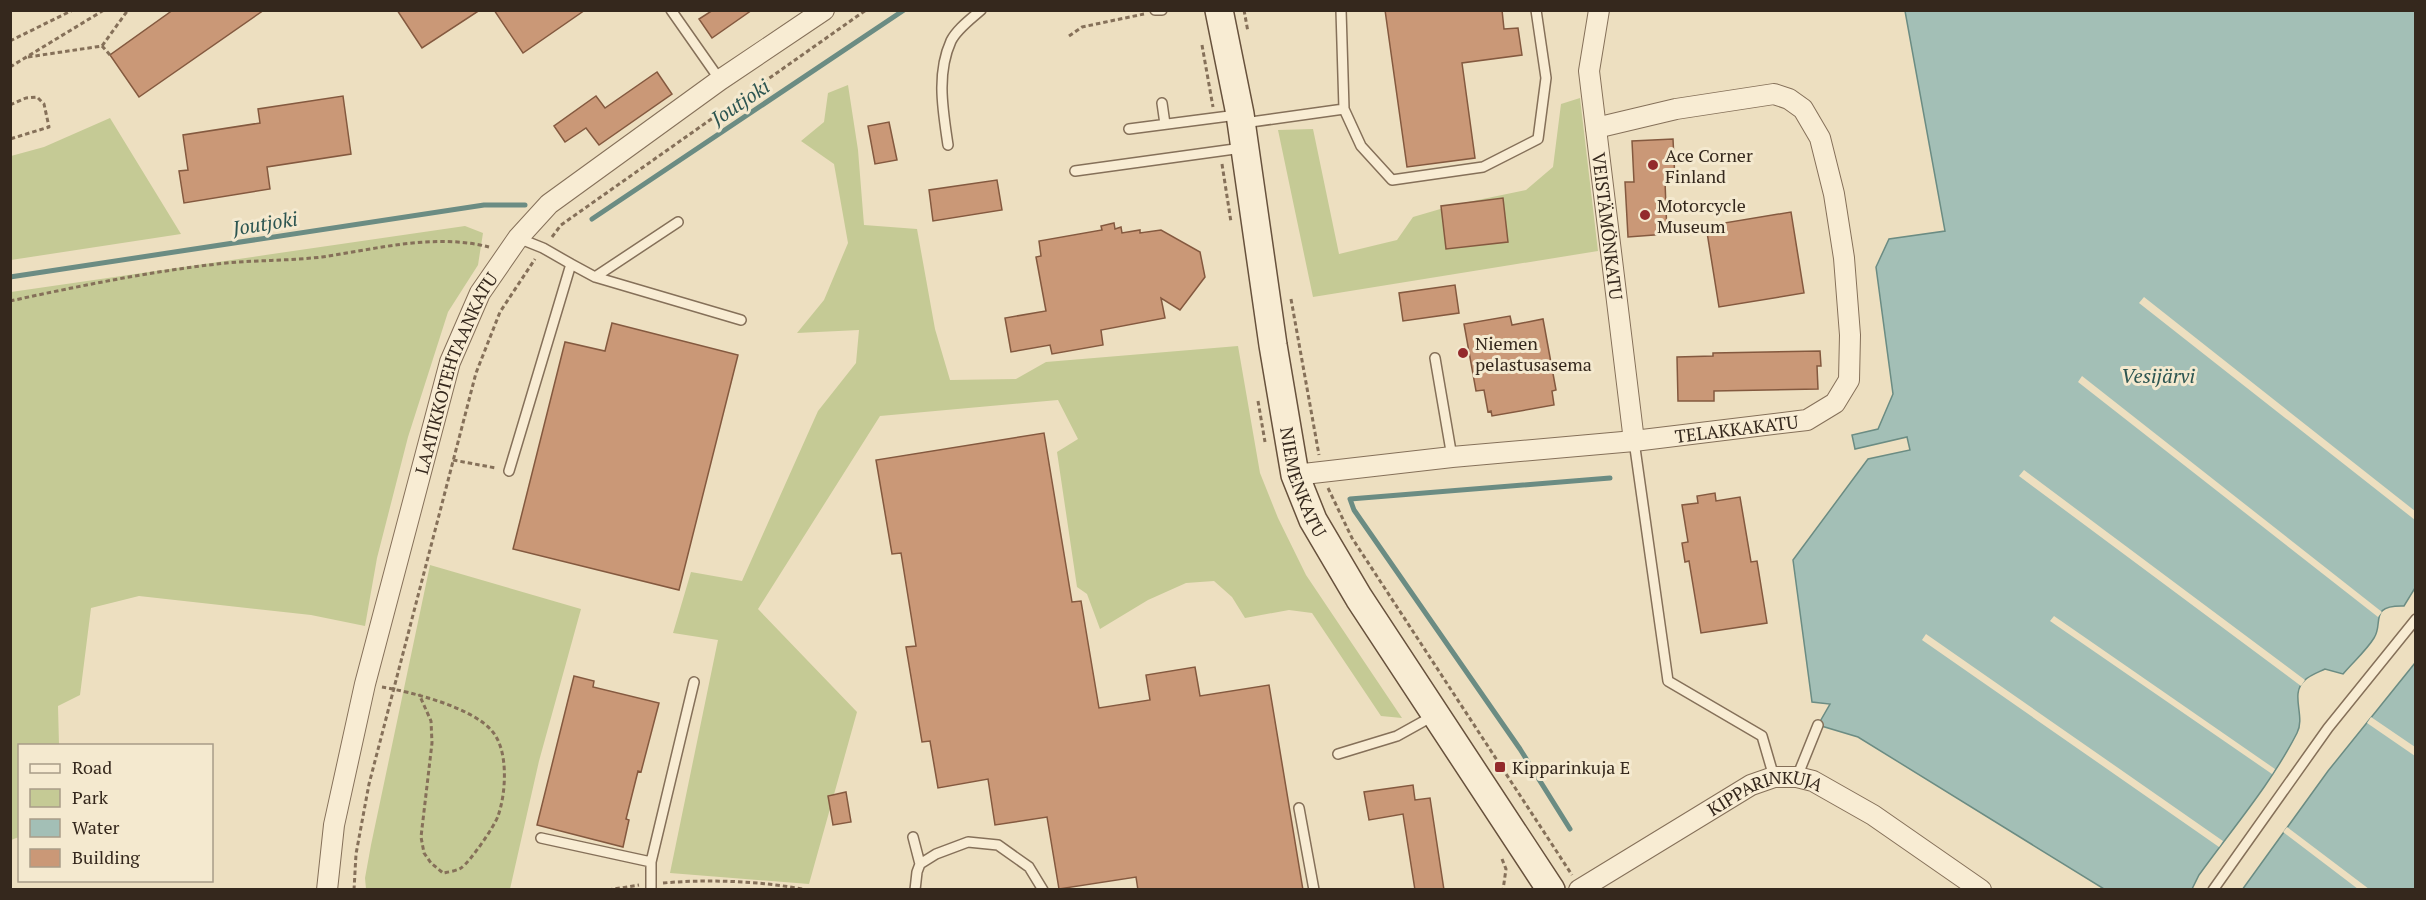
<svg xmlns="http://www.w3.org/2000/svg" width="2426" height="900" viewBox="0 0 2426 900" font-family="'PT Serif',serif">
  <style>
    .green { fill: #c5ca95 }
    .water { fill: #a3bfb6; stroke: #6b8c83; stroke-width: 1.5 }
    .pier { fill: #eddfc0 }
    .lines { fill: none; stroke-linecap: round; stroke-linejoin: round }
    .stream { stroke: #6b8c83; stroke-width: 5 }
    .building { fill: #ca9877; stroke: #84593f; stroke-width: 1.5 }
    .lane-casing { stroke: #857059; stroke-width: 12 }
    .street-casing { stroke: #857059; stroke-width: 22 }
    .secondary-casing { stroke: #67513c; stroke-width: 30 }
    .path { stroke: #857059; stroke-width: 3; stroke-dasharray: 4.5 3; stroke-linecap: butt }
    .lane { stroke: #f8ecd3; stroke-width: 9 }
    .street { stroke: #f8ecd3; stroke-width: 20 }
    .secondary { stroke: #f8ecd3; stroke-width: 27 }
    .poi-dot { fill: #932a2c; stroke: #f4e9cf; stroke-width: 2 }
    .labels { text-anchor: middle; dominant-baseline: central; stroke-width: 6; stroke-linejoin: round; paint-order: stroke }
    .poi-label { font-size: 18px; fill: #35281d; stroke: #f4e9cf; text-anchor: start }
    .street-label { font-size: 18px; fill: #35281d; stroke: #f4e9cf }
    .water-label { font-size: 20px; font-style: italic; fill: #2c5551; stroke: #f4e9cf }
  </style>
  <rect width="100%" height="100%" fill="#eddfc0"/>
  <path class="green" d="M848,85l10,65 6,75 53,4 18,100 15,51 66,-1 30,-17 192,-16 22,127 18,45 28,57 96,143 -21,-2 -69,-103 -23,-3 -44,8 -13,-21 -18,-16 -28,2 -38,17 -48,29 -13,-35 -10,-7 -20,-135 21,-13 -20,-39 -178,16 -122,193 99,103 -48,172 -139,-11 48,-233 -45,-7 18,-61 51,9 76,-170 38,-48 3,-33 -62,3 27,-33 24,-57 -14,-79 -33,-23 23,-19 4,-29z
    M1580,98l18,153 -285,46 -35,-167 35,-1 26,125 58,-14 16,-23 41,-12 72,-15 27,-23 8,-63z
    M110,118l71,116 -170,26v-104l33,-9z
    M465,226l18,7 -5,32 -30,47 -40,125 -31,121 -12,68 -54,-11 -172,-19 -48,12 -11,87 -22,11 1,39 -39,1 -1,91 -8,3v-548z
    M430,565l151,44 -42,152 -29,128h-144l-1,-11 6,-33z"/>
  <path class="water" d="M1905,11h510v577l-11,18c-36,-1 -20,17 -30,32 -8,13 -21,24 -31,36l-18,-5c-6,3 -15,6 -20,11 -16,14 1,36 -8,53 -26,51 -65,96 -98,142l-7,14h-88l-246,-152 -40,-12 12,-21 -18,-2 -19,-142 75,-101 42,-9 -3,-13 -52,12 -3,-14 26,-6 15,-35 -17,-127 13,-28 56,-8z
    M2415,663v226l-173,1 86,-119z"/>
  <path class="pier" d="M2144,297l271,214v9l-276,-217z
    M2082,376l300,236 -4,5 -300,-235z
    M2024,470l281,210 -4,6 -282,-210z
    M2054,616l221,153 -3,5 -222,-153z
    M1926,634l297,207 -4,6 -297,-207z
    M2371,717l44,30v9l-48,-33z
    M2287,827l82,62h-11l-75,-57z"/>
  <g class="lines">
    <path class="stream" d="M592,219l312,-209
      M10,277l474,-72h41
      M1570,829l-50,-80 -166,-239 -4,-11 260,-21"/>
  </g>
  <path class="building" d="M173,10h91l-125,87 -29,-42z
    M397,10h83l-58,38z
    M494,10h91l-62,43z
    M713,10h39l-40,28 -13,-19z
    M1385,10h117l2,19 14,-1 4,27 -60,8 13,95 -68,9z
    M657,72l15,22 -73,51 -13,-17 -21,14 -11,-16 42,-30 9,12z
    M343,96l8,58 -84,13 3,22 -86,14 -5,-32 9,-1 -5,-35 77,-12 -2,-14z
    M889,122l8,38 -22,4 -7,-38z
    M1673,139l2,41 -10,1 2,53 -39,3 -3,-55h9l-2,-41z
    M997,180l5,30 -69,11 -4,-31z
    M1503,198l5,44 -62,7 -5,-43z
    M1791,212l13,81 -85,14 -13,-81z
    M1114,223l1,6 6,-2 1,6 18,-3v3l21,-3 39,22 5,25 -25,33 -19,-12 4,20 -64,12 2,15 -51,9 -2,-9 -39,7 -6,-34 41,-7 -10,-54 5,-1 -2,-15 63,-11 -1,-4z
    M1455,285l4,28 -56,8 -4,-28z
    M1510,316l2,9 31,-6 13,71 -4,1 2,14 -62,11 -1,-5 -3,1 -4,-22 -8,1 -12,-67z
    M612,323l126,32 -59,235 -166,-41 52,-207 40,9z
    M1820,351l1,15h-4l1,23 -104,2v10h-36l-1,-44 36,-1v-3z
    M1044,433l28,169 9,-1 18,107 51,-8 -4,-25 49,-8 5,29 69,-11 34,205h-165l-2,-13 -77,12 -12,-72 -52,8 -7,-46 -50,9 -8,-47 -8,1 -16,-95 10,-1 -15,-93 -9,1 -16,-94z
    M1715,493l1,8 24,-4 11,65 6,-1 10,62 -66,10 -12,-72 -4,1 -3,-19 6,-1 -6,-37 16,-2 -1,-7z
    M574,676l20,5 -1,6 66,16 -18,69 -3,-1 -12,48 3,1 -6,27 -86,-22z
    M1413,785l2,15 15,-2 14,92h-29l-12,-76 -34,6 -5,-28z
    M846,792l5,30 -18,3 -5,-29z"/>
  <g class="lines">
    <defs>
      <path id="lane" d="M671,10l49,70
        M1155,10h7
        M1341,10l3,99 17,37 31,34 91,-13 55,-28 8,-61 -10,-68
        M1162,103l3,21
        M1244,123l100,-14
        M1129,129l108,-14
        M948,145c-5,-34 -12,-71 3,-104 6,-12 20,-22 30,-31
        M1075,171l167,-23
        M571,264l24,13 146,43
        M595,277l83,-55
        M1435,358l17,99
        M1634,441l34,240 94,55 12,41
        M509,471l62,-207 -28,-16 -25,-10
        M1338,754l59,-18 36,-20
        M1797,777l21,-52
        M1299,808l15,82
        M913,837l7,27
        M541,838l110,24
        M651,890v-28l43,-180
        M915,890l2,-18 3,-8 16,-10 32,-12 30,3 31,22 14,23
        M2213,890l115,-162 88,-109"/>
      <g id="street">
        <path id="s1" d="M1599,10l-10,61 45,370"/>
        <path id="s2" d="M1295,475l157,-18 182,-16 173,-21 28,-17 14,-23 1,-45 -6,-77 -10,-64 -14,-56 -17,-29 -14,-10 -15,-5 -98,15 -80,19"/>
        <path id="s3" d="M327,890l7,-65 31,-141 85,-322 30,-69 38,-55 31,-34 171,-124 104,-70"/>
        <path id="s4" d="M1579,890l172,-105 23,-8h23l16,4 60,34 108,75"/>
      </g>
      <g id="secondary">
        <path id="s5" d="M1219,10l21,104 33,231 22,130 18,45 46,78 192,292"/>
      </g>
    </defs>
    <use href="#lane" class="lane-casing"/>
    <use href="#street" class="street-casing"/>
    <use href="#secondary" class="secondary-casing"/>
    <path class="path" d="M1244,10l4,22
      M1069,36l13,-9 62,-13
      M10,41l63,-31
      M1202,45l11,62
      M102,46l8,9
      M28,57l74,-11 26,-36
      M10,67l94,-57
      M10,105l16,-7 11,-1 7,7 5,23 -39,12
      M1222,164l9,58
      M552,237l9,-12 305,-215
      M1291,299l28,156
      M10,301c69,-15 138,-29 207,-37 35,-4 70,-3 105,-7 55,-8 113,-24 167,-10
      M1258,401l7,41
      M453,460l43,8
      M1328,488l24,50 220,337
      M382,687c29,5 90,20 110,44 17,19 14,63 6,85 -4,11 -28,46 -37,52 -5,3 -13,4 -18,5l-12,-10 -7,-10 -3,-16 11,-94 -1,-22 -12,-27
      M1502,859l4,10 -3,21
      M663,883c45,-4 100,-2 144,7
      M354,890l2,-36 13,-70 107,-411 24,-61 35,-53
      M608,890l31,-5"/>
    <use href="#lane" class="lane"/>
    <use href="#street" class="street"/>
    <use href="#secondary" class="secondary"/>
  </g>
  <g class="poi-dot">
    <circle cx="1653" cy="165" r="6"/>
    <circle cx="1645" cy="215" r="6"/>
    <circle cx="1463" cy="353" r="6"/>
    <rect x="1494" y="761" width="12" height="12" rx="3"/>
  </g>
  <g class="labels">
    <g class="poi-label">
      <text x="1665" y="155">Ace Corner<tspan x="1665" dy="21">Finland</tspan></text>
      <text x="1657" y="205">Motorcycle<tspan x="1657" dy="21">Museum</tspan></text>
      <text x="1475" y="343">Niemen<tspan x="1475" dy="21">pelastusasema</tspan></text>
      <text x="1512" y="767">Kipparinkuja E</text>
    </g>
    <g class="street-label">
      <text stroke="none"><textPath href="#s1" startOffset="218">VEISTÄMÖNKATU</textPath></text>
      <text stroke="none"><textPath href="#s3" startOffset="534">LAATIKKOTEHTAANKATU</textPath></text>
      <text stroke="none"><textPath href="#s2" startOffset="444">TELAKKAKATU</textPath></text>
      <text stroke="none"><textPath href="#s5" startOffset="480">NIEMENKATU</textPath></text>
      <text stroke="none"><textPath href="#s4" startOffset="214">KIPPARINKUJA</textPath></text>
    </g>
    <g class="water-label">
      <text transform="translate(740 102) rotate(-34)">Joutjoki</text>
      <text transform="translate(265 223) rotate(-9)">Joutjoki</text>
      <text x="2158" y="375">Vesijärvi</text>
    </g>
  </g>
  <rect width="2426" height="900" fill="none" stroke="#35281d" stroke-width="24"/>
  <rect x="18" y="744" width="195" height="138" fill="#f4e9cf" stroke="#a89c88" stroke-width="1.5"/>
  <rect x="30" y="764" width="30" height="9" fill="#f8ecd3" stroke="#a89c88" stroke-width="1.5"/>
  <text x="72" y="774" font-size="18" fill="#35281d">Road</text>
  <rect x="30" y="789" width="30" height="18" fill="#c5ca95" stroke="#a89c88" stroke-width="1.5"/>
  <text x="72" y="804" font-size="18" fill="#35281d">Park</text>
  <rect x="30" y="819" width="30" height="18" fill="#a3bfb6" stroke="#a89c88" stroke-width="1.5"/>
  <text x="72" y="834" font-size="18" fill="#35281d">Water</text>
  <rect x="30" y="849" width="30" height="18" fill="#ca9877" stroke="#a89c88" stroke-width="1.5"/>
  <text x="72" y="864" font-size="18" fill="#35281d">Building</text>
</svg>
